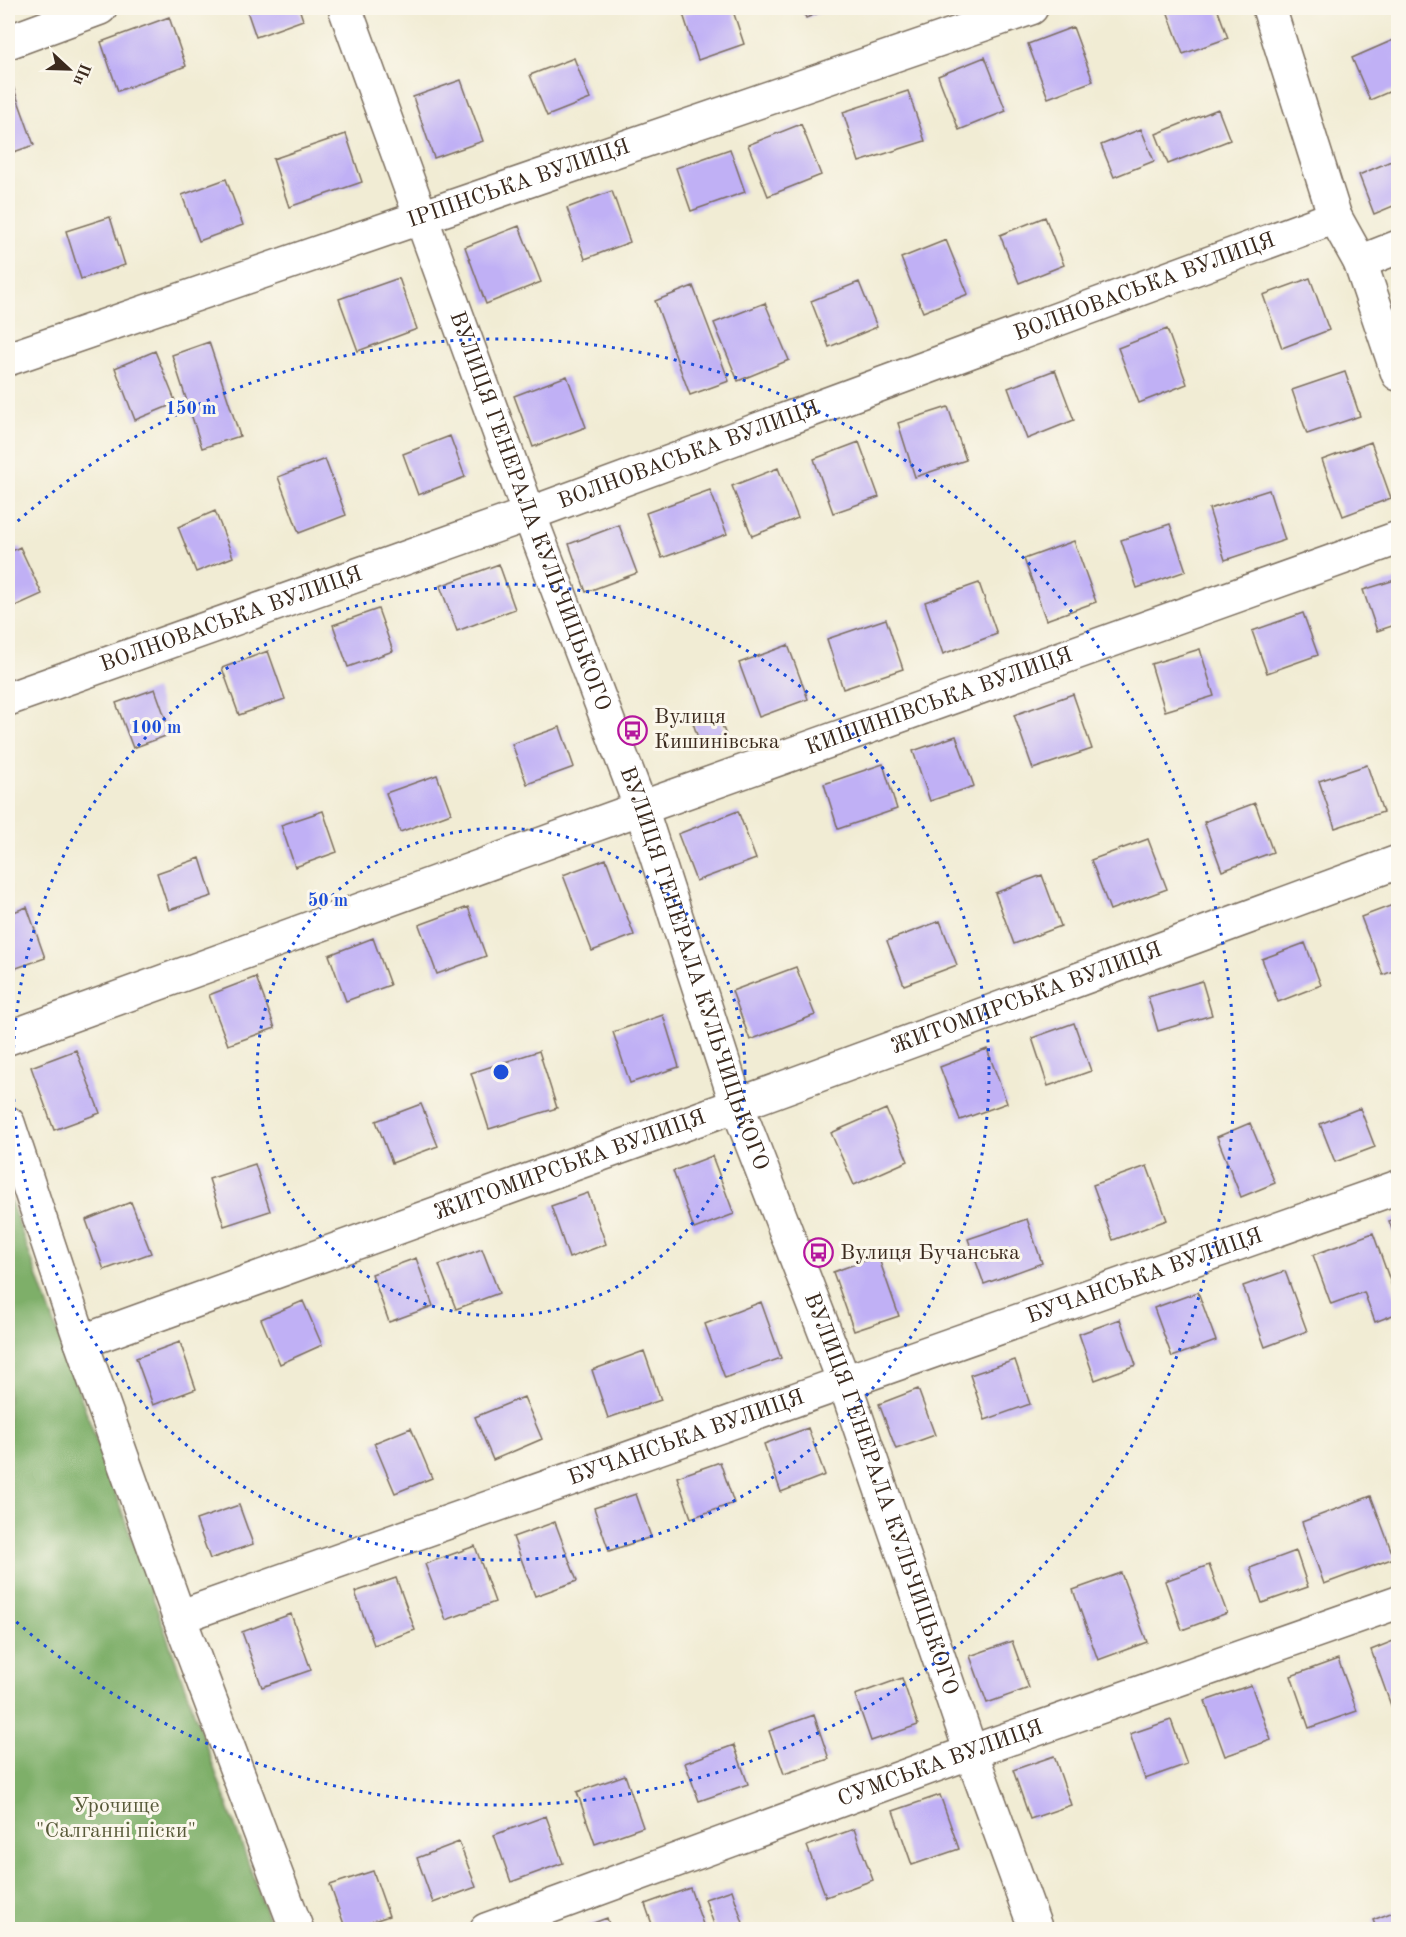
<svg xmlns="http://www.w3.org/2000/svg" width="1406" height="1937" viewBox="0 0 1406 1937" font-family="'Old Standard TT',serif">
  <style>
    .forest { fill: #7eaf69; stroke: #5c6c44; stroke-width: 1.5 }
    .building { fill: #c0b0f5 }
    .lines { fill: none; stroke-linecap: round; stroke-linejoin: round }
    .minor-casing { stroke: #7b6e5e; stroke-width: 36 }
    .tertiary-casing { stroke: #7b6e5e; stroke-width: 36 }
    .minor { stroke: #fff; stroke-width: 33 }
    .tertiary { stroke: #fff; stroke-width: 33 }
    .ring { fill: none; stroke: #1d4ed8; stroke-width: 3; stroke-dasharray: 3 6 }
    .labels { text-anchor: middle; dominant-baseline: central; stroke-width: 6; stroke-linejoin: round; paint-order: stroke }
    .street-label { font-size: 22px; fill: #3b2a1e; stroke: #fbf7ec }
    .poi-label { font-size: 22px; fill: #3b2a1e; stroke: #fbf7ec; text-anchor: start }
    .park-label { font-size: 22px; fill: #585a39; stroke: #fbf7ec }
    .centre { fill: #1d4ed8; stroke: #fbf7ec; stroke-width: 3 }
    .ring-label { font-size: 18px; text-anchor: middle; font-weight: bold; fill: #1d4ed8; stroke: #fbf7ec; stroke-width: 6; stroke-linejoin: round; paint-order: stroke }
  </style>
  <rect width="100%" height="100%" fill="#fbf7ec"/>
  <filter id="ink" filterUnits="userSpaceOnUse"><feTurbulence type="fractalNoise" baseFrequency=".0167" numOctaves="2"/><feDisplacementMap in="SourceGraphic" scale="12" xChannelSelector="R" yChannelSelector="G"/><feConvolveMatrix kernelMatrix="1 2 1 2 8 2 1 2 1" color-interpolation-filters="sRGB"/></filter>
  <filter id="wash" filterUnits="userSpaceOnUse"><feTurbulence type="fractalNoise" baseFrequency=".008" numOctaves="4" result="noise"/><feDisplacementMap in="SourceGraphic" scale="24" xChannelSelector="R" yChannelSelector="G"/><feGaussianBlur stdDeviation="1.35" result="paint"/><feColorMatrix in="noise" values="0 0 0 0 0 0 0 0 0 0 0 0 0 0 0 0 0 1.4 0 .05"/><feComposite in="paint" operator="in"/></filter>
  <g filter="url(#wash)">
    <rect width="100%" height="100%" fill="#f1ecd4"/>
    <path class="forest" d="M8,1194l264,735h-264z"/>
    <g id="blocks">
      <path class="building" d="M246,8h53l4,12 -47,17z
        M703,8h29l12,36 -46,16 -15,-46z
        M802,8h29l-25,10z
        M1166,8h51l11,30 -45,16z
        M169,17l17,49 -68,25 -17,-49z
        M1073,27l20,54 -45,17 -20,-54z
        M1398,38v50l-28,12 -18,-42z
        M985,57l21,54 -47,19 -21,-54z
        M574,58l16,41 -43,17 -17,-41z
        M10,78l24,67 -26,9v-75z
        M461,80l22,61 -49,17 -21,-61z
        M908,91l17,50 -66,21 -16,-50z
        M1218,109l12,31 -62,24 -12,-30z
        M801,124l20,51 -53,21 -20,-51z
        M1141,129l13,32 -40,16 -13,-32z
        M346,134l16,48 -73,25 -16,-48z
        M730,149l15,43 -54,19 -15,-43z
        M1398,158v46l-24,10 -15,-39z
        M226,179l17,46 -44,16 -17,-46z
        M612,191l18,51 -45,17 -18,-51z
        M110,217l15,48 -44,14 -15,-48z
        M1045,217l19,48 -45,18 -19,-48z
        M519,226l22,56 -55,22 -21,-57z
        M946,240l22,54 -45,18 -22,-54z
        M399,278l18,51 -59,22 -19,-52z
        M1310,278l19,52 -47,18 -19,-53z
        M859,282l18,45 -48,20 -18,-46z
        M693,286l36,95 -39,14 -35,-94z
        M765,303l24,57 -51,21 -24,-58z
        M1167,329l20,55 -48,19 -21,-55z
        M209,342l31,94 -38,12 -30,-93z
        M155,351l21,52 -41,17 -20,-52z
        M1055,370l19,50 -47,19 -19,-51z
        M1345,372l15,44 -53,18 -15,-44z
        M567,376l19,51 -53,20 -19,-51z
        M948,407l18,53 -51,17 -17,-54z
        M450,436l15,41 -47,18 -15,-41z
        M859,442l20,55 -46,16 -19,-54z
        M1371,442l20,56 -48,18 -21,-56z
        M325,459l21,56 -47,18 -21,-56z
        M778,468l20,50 -46,18 -20,-50z
        M710,490l17,44 -65,24 -16,-45z
        M1269,490l16,50 -60,20 -16,-51z
        M215,511l18,46 -37,15 -18,-45z
        M1170,524l16,47 -49,17 -16,-48z
        M619,525l18,48 -51,19 -17,-48z
        M1074,541l22,61 -50,18 -22,-61z
        M20,547l22,47 -31,14 -3,-9v-46z
        M499,564l16,45 -58,22 -17,-45z
        M1398,579v45l-21,7 -14,-41z
        M979,583l18,51 -54,20 -18,-52z
        M378,609l15,42 -45,16 -15,-42z
        M1303,613l15,42 -51,18 -15,-42z
        M886,619l17,50 -60,20 -16,-50z
        M788,645l20,54 -49,18 -20,-54z
        M1200,649l14,47 -49,15 -14,-47z
        M268,651l17,48 -46,16 -17,-47z
        M155,689l16,45 -38,14 -17,-45z
        M1073,694l19,55 -59,20 -19,-54z
        M717,713l9,22 -26,9 -7,-21z
        M560,727l14,40 -47,17 -15,-40z
        M956,736l18,50 -44,15 -17,-50z
        M883,764l14,45 -59,20 -14,-45z
        M1367,765l16,47 -48,16 -16,-47z
        M437,775l14,38 -51,19 -14,-39z
        M1255,803l18,49 -51,19 -18,-49z
        M323,811l14,41 -42,15 -14,-42z
        M738,811l18,48 -60,22 -18,-47z
        M1148,839l19,50 -57,21 -19,-50z
        M200,858l12,38 -43,14 -12,-37z
        M606,859l28,76 -42,16 -29,-76z
        M1042,875l19,51 -47,18 -19,-51z
        M1398,903v66l-15,6 -22,-58z
        M27,907l18,51 -37,13v-57z
        M468,907l18,49 -49,18 -18,-49z
        M940,921l17,44 -53,20 -17,-44z
        M373,938l17,47 -44,16 -17,-46z
        M1305,943l16,42 -43,17 -16,-43z
        M796,967l19,48 -65,25 -18,-49z
        M256,977l19,51 -47,17 -19,-50z
        M1202,981l10,34 -54,16 -10,-34z
        M663,1015l16,52 -49,16 -17,-51z
        M1074,1023l17,48 -43,15 -16,-48z
        M987,1049l20,54 -47,17 -20,-53z
        M76,1050l24,63 -46,17 -23,-63z
        M539,1051l18,57 -68,21 -18,-56z
        M421,1104l17,42 -46,17 -16,-42z
        M1360,1108l15,39 -40,15 -15,-38z
        M886,1109l22,52 -54,24 -23,-52z
        M1250,1123l25,60 -34,14 -24,-60z
        M712,1156l22,58 -40,15 -21,-58z
        M255,1164l15,47 -46,15 -15,-47z
        M1147,1166l20,54 -54,20 -20,-55z
        M588,1193l18,51 -37,14 -18,-52z
        M131,1202l20,51 -47,17 -18,-50z
        M1398,1217v29l-9,-25z
        M1027,1219l15,44 -58,21 -16,-45z
        M1373,1233l25,70v10l-23,9 -11,-30 -33,12 -18,-49z
        M482,1249l17,44 -43,16 -17,-44z
        M878,1256l21,60 -45,15 -21,-59z
        M416,1258l17,48 -44,16 -17,-48z
        M1285,1271l22,60 -42,16 -22,-61z
        M1198,1292l18,49 -44,16 -18,-49z
        M303,1301l19,44 -42,19 -19,-45z
        M761,1302l20,56 -56,20 -20,-54z
        M1120,1319l16,46 -41,15 -16,-46z
        M180,1342l16,47 -43,16 -17,-47z
        M644,1351l17,49 -53,18 -16,-48z
        M1015,1360l15,44 -45,16 -15,-45z
        M918,1389l17,46 -39,14 -17,-45z
        M524,1397l18,42 -49,21 -18,-43z
        M411,1428l21,50 -37,15 -21,-50z
        M808,1428l17,47 -44,17 -17,-48z
        M720,1462l14,41 -43,15 -14,-41z
        M636,1494l15,43 -42,14 -15,-43z
        M1371,1496l23,62 -70,26 -22,-62z
        M239,1505l14,39 -43,15 -14,-39z
        M555,1522l22,59 -42,15 -22,-59z
        M475,1546l20,56 -49,18 -21,-56z
        M1296,1551l12,36 -46,16 -12,-35z
        M1209,1565l18,48 -45,17 -17,-49z
        M1121,1573l26,69 -49,18 -25,-70z
        M396,1578l19,52 -41,15 -19,-53z
        M291,1614l20,56 -49,17 -20,-55z
        M1398,1639v70l-5,2 -22,-61z
        M1012,1641l17,47 -42,15 -17,-47z
        M1338,1659l19,52 -48,17 -18,-52z
        M902,1678l16,47 -47,16 -16,-46z
        M1251,1685l20,55 -46,16 -20,-55z
        M814,1715l15,44 -45,15 -15,-43z
        M1171,1720l16,44 -42,15 -15,-45z
        M734,1745l14,39 -49,17 -14,-38z
        M1054,1756l17,49 -41,14 -17,-49z
        M625,1775l18,52 -48,17 -18,-52z
        M940,1795l19,54 -47,16 -19,-54z
        M546,1816l17,47 -52,19 -17,-47z
        M854,1829l19,51 -47,17 -19,-51z
        M459,1842l17,45 -43,16 -16,-45z
        M373,1871l16,45 -43,14 -16,-45z
        M690,1888l15,42h-51l-9,-26z
        M732,1890l11,33 -18,7h-9l-11,-31z
        M1398,1910v20h-21l-4,-10z
        M607,1918l4,12h-34v-1z"/>
    </g>
  </g>
  <g filter="url(#ink)">
    <use href="#blocks" fill-opacity="0" stroke="#7b6e5e" stroke-width="1.5"/>
    <g class="lines">
      <defs>
        <g id="minor">
          <path d="M1269,8l66,209 25,45 38,112"/>
          <path d="M8,42l92,-34"/>
          <path d="M1360,262l38,-15"/>
          <path id="s1" d="M8,359l1023,-351"/>
          <path id="s2" d="M8,699l521,-185 806,-297"/>
          <path id="s3" d="M8,1038l633,-230 757,-270"/>
          <path d="M8,1123l73,219 98,275 118,313"/>
          <path id="s4" d="M81,1342l656,-237 661,-243"/>
          <path id="s5" d="M179,1617l1219,-430"/>
          <path id="s6" d="M486,1930l485,-178 427,-150"/>
        </g>
        <g id="tertiary">
          <path id="s7" d="M345,8l184,506 112,294 96,297 108,279 126,368 65,178"/>
        </g>
      </defs>
      <use href="#minor" class="minor-casing"/>
      <use href="#tertiary" class="tertiary-casing"/>
      <use href="#minor" class="minor"/>
      <use href="#tertiary" class="tertiary"/>
    </g>
  </g>
  <g class="ring">
    <circle cx="501" cy="1072" r="244"/>
    <circle cx="501" cy="1072" r="488"/>
    <path d="M11 527A733 733 0 1 1 11 1617"/>
  </g>
  <defs>
    <symbol id="bus-ring" viewBox="-11 -11 22 22"><circle r="9.5" fill="#fbf7ec" stroke="#b5179e" stroke-width="1.5"/><path d="M-5-6H5V4H4V6H2V4H-2V6H-4V4H-5ZM-3.5-4V0h7V-4ZM-3.5 1.2v1.5H-2V1.2ZM2 1.2v1.5H3.5V1.2Z" fill="#b5179e"/></symbol>
  </defs>
  <g fill-rule="evenodd">
    <use href="#bus-ring" x="616" y="714" width="33" height="33"/>
    <use href="#bus-ring" x="802" y="1236" width="33" height="33"/>
  </g>
  <g class="labels">
    <g class="street-label">
      <text stroke="none"><textPath href="#s1" startOffset="540">ІРПІНСЬКА ВУЛИЦЯ</textPath></text>
      <text stroke="none"><textPath href="#s2" startOffset="1209">ВОЛНОВАСЬКА ВУЛИЦЯ</textPath></text>
      <text stroke="none"><textPath href="#s2" startOffset="723">ВОЛНОВАСЬКА ВУЛИЦЯ</textPath></text>
      <text stroke="none"><textPath href="#s7" startOffset="536">ВУЛИЦЯ ГЕНЕРАЛА КУЛЬЧИЦЬКОГО</textPath></text>
      <text stroke="none"><textPath href="#s2" startOffset="237">ВОЛНОВАСЬКА ВУЛИЦЯ</textPath></text>
      <text stroke="none"><textPath href="#s3" startOffset="990">КИШИНІВСЬКА ВУЛИЦЯ</textPath></text>
      <text stroke="none"><textPath href="#s7" startOffset="1022">ВУЛИЦЯ ГЕНЕРАЛА КУЛЬЧИЦЬКОГО</textPath></text>
      <text stroke="none"><textPath href="#s4" startOffset="1006">ЖИТОМИРСЬКА ВУЛИЦЯ</textPath></text>
      <text stroke="none"><textPath href="#s4" startOffset="520">ЖИТОМИРСЬКА ВУЛИЦЯ</textPath></text>
      <text stroke="none"><textPath href="#s5" startOffset="1024">БУЧАНСЬКА ВУЛИЦЯ</textPath></text>
      <text stroke="none"><textPath href="#s5" startOffset="538">БУЧАНСЬКА ВУЛИЦЯ</textPath></text>
      <text stroke="none"><textPath href="#s7" startOffset="1580">ВУЛИЦЯ ГЕНЕРАЛА КУЛЬЧИЦЬКОГО</textPath></text>
      <text stroke="none"><textPath href="#s6" startOffset="484">СУМСЬКА ВУЛИЦЯ</textPath></text>
    </g>
    <g class="poi-label">
      <text x="654" y="717">Вулиця<tspan x="654" dy="25">Кишинівська</tspan></text>
      <text x="840" y="1253">Вулиця Бучанська</text>
    </g>
    <g class="park-label">
      <text x="116" y="1806">Урочище<tspan x="116" dy="25">"Салганні піски"</tspan></text>
    </g>
  </g>
  <circle cx="501" cy="1072" r="9" class="centre"/>
  <g class="ring-label">
    <text x="191" y="414">150 m</text>
    <text x="156" y="733">100 m</text>
    <text x="328" y="906">50 m</text>
  </g>
  <rect width="1406" height="1937" fill="none" stroke="#fbf7ec" stroke-width="30"/>
  <g transform="translate(69 69) rotate(112)" stroke="#fbf7ec" stroke-width="4.5" paint-order="stroke">
  <path d="M0-4.5L10 22L0 15L-10 22Z" fill="#3b2a1e"/>
  <text y="-9" font-size="16" font-weight="bold" text-anchor="middle" fill="#3b2a1e">Пн</text>
  </g>
</svg>
